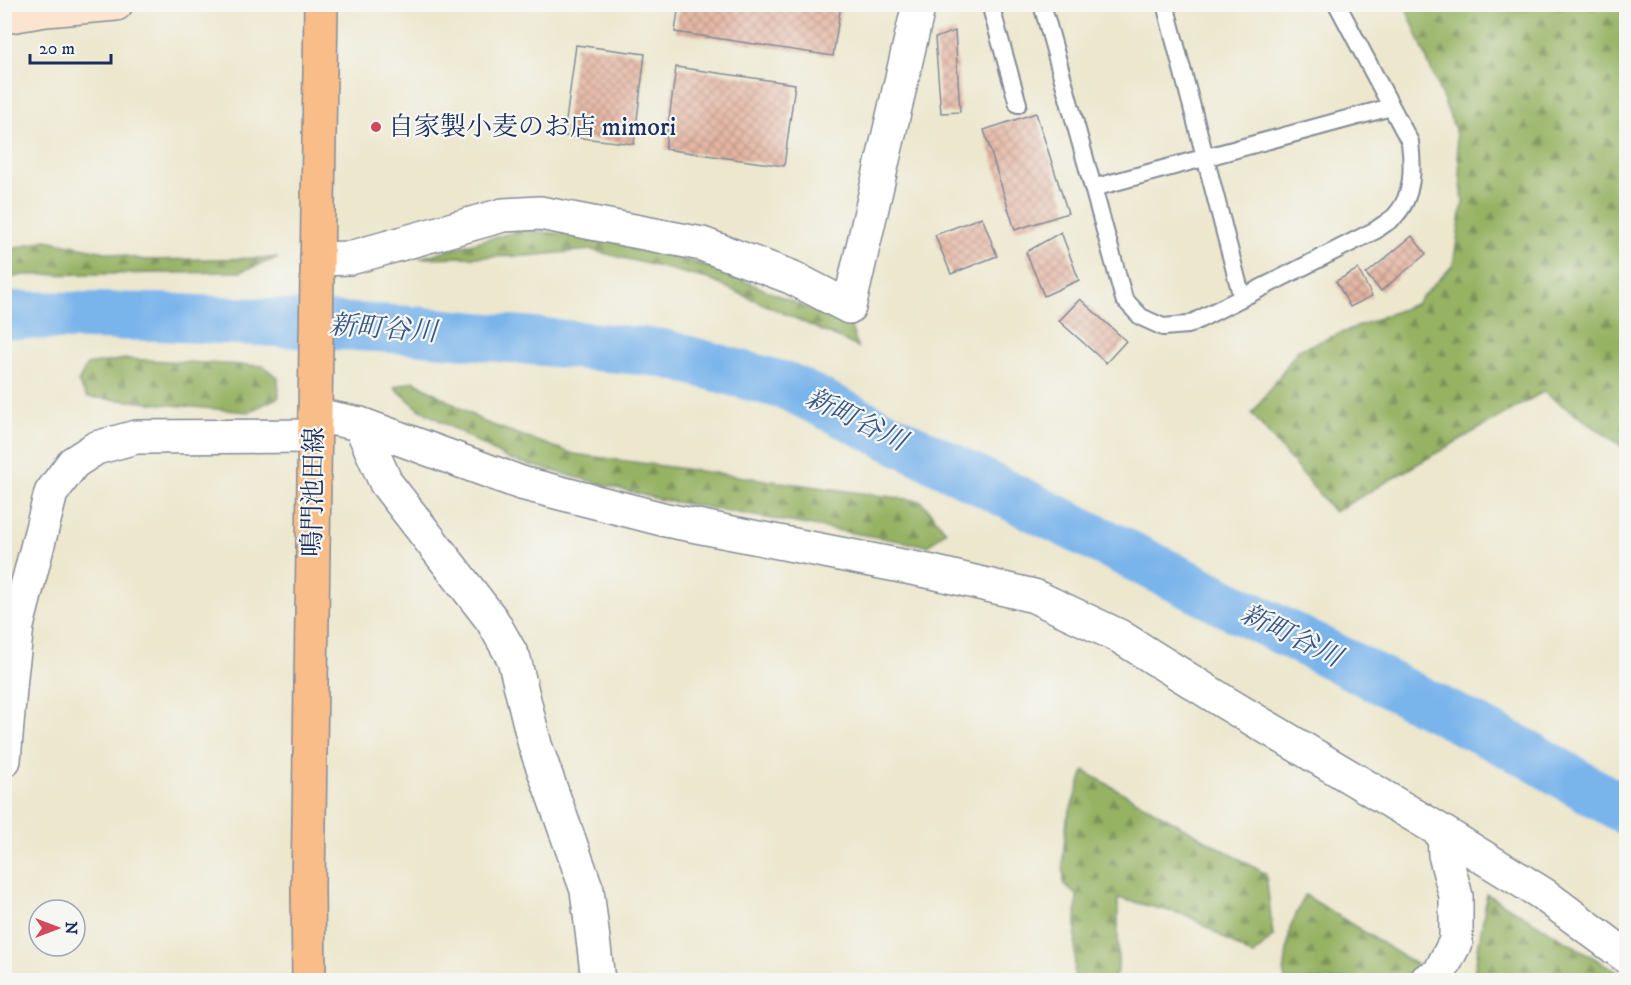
<svg xmlns="http://www.w3.org/2000/svg" width="1631" height="985" viewBox="0 0 1631 985" font-family="'IM FELL DW Pica','Noto Serif JP',serif">
  <style>
    .forest { fill: url(#forest-firs); stroke: #587061; stroke-width: 1.5 }
    .lines { fill: none; stroke-linecap: round; stroke-linejoin: round }
    .river { stroke: #79b4eb; stroke-width: 48 }
    .building { fill: url(#building-cross-hatch) }
    .lane-casing { stroke: #848b96; stroke-width: 20 }
    .street-casing { stroke: #848b96; stroke-width: 36 }
    .secondary-casing { stroke: #848b96; stroke-width: 36 }
    .primary-casing { stroke: #848b96; stroke-width: 36 }
    .lane { stroke: #fff; stroke-width: 16 }
    .street { stroke: #fff; stroke-width: 33 }
    .secondary { stroke: #fce5d0; stroke-width: 33 }
    .primary { stroke: #f8bd89; stroke-width: 33 }
    .poi-dot { fill: #d1495b; stroke: #f6f6f2; stroke-width: 2 }
    .labels { text-anchor: middle; dominant-baseline: central; stroke-width: 4.5; stroke-linejoin: round; paint-order: stroke }
    .poi-label { font-size: 26px; fill: #1b2f5e; stroke: #f6f6f2; text-anchor: start }
    .street-label { font-size: 26px; fill: #1b2f5e; stroke: #f6f6f2 }
    .water-label { font-size: 27px; font-style: italic; fill: #375788; stroke: #f6f6f2 }
  </style>
  <defs>
    <pattern id="forest-firs" width="22" height="20" patternUnits="userSpaceOnUse" patternTransform="scale(1.5)"><rect width="22" height="20" fill="#96b264"/><path d="M5 1l3.5 6h-7zM16 11l3.5 6h-7z" fill="#7a9156"/></pattern>
    <pattern id="building-cross-hatch" width="8" height="8" patternUnits="userSpaceOnUse" patternTransform="scale(1.5)"><rect width="8" height="8" fill="#e5b6a2"/><path d="M0 0l8 8M0 8l8-8" fill="none" stroke="#b99487"/></pattern>
  </defs>
  <rect width="100%" height="100%" fill="#f6f6f2"/>
  <filter id="ink" filterUnits="userSpaceOnUse"><feTurbulence type="fractalNoise" baseFrequency=".0167" numOctaves="2"/><feDisplacementMap in="SourceGraphic" scale="12" xChannelSelector="R" yChannelSelector="G"/><feConvolveMatrix kernelMatrix="1 2 1 2 8 2 1 2 1" color-interpolation-filters="sRGB"/></filter>
  <filter id="wash" filterUnits="userSpaceOnUse"><feTurbulence type="fractalNoise" baseFrequency=".008" numOctaves="4" result="noise"/><feDisplacementMap in="SourceGraphic" scale="24" xChannelSelector="R" yChannelSelector="G"/><feGaussianBlur stdDeviation="1.35" result="paint"/><feColorMatrix in="noise" values="0 0 0 0 0 0 0 0 0 0 0 0 0 0 0 0 0 1.4 0 .05"/><feComposite in="paint" operator="in"/></filter>
  <g filter="url(#wash)">
    <rect width="100%" height="100%" fill="#ece7cd"/>
    <path class="forest" d="M1405,5h221v444l-83,-57 -209,120 -82,-98 46,-64 117,-46 38,-39 10,-64 -8,-72z
      M521,230l83,7 111,31 136,59 7,20 -150,-68 -117,-29 -65,6 -107,2z
      M46,240l99,20 133,-2 -39,14 -216,3 -18,4v-28z
      M126,359l137,7 15,12 1,19 -31,15 -161,-15 -9,-15 9,-17z
      M414,381l70,41 90,32 347,47 25,30 -18,15 -270,-47 -150,-40 -89,-50 -25,-22z
      M1084,771l182,103 7,62 -20,20 -64,-40 -71,-18v71l-5,11h-39l3,-85 -13,-10 -1,-29 4,-37z
      M1487,894l139,83v3h-153z
      M1305,895l117,73 -29,12h-108l-1,-6 6,-46z"/>
    <g class="lines">
      <path class="river" d="M4,315l155,2 254,13 249,23 127,34 331,163 408,204 98,57"/>
    </g>
    <g id="blocks">
      <path class="building" d="M679,4h162l-8,52 -158,-24z
        M955,31l5,81 -19,1 -6,-75z
        M576,45l69,9 -11,90 -70,-8z
        M676,67l119,17 -11,82 -119,-17z
        M1036,113l32,100 -53,17 -31,-100z
        M982,217l15,39 -46,18 -16,-39z
        M1061,232l18,48 -35,16 -18,-44z
        M1412,236l14,18 -45,37 -15,-17z
        M1358,269l14,27 -22,11 -14,-26z
        M1080,299l46,42 -20,22 -47,-42z"/>
    </g>
  </g>
  <g filter="url(#ink)">
    <use href="#blocks" fill-opacity="0" stroke="#848b96" stroke-width="1.5"/>
    <g class="lines">
      <defs>
        <path id="lane" d="M990,4l28,100
          M1042,4l82,295 17,18 22,10 25,-2 188,-95c6,-5 14,-9 19,-14 19,-20 18,-49 15,-74l-73,-138
          M1165,4l77,294
          M1093,188l298,-81"/>
        <path id="street" d="M317,259l33,-1 153,-43 37,-2 162,31 89,33 58,30 70,-303
          M315,415l45,9 161,59 145,37 266,52 102,24 85,40 107,67 218,130 99,61 83,62
          M360,424l26,59 106,137 22,39 21,86 52,145 11,90
          M4,760l7,-84 6,-50 34,-133 22,-30 23,-15 40,-11 178,-1
          M1427,980l11,-4 18,-35v-45l-11,-41 -1,-22"/>
        <path id="secondary" d="M4,17l42,-7 70,-6"/>
        <path id="primary" d="M309,980l-1,-92 13,-884"/>
      </defs>
      <use href="#lane" class="lane-casing"/>
      <use href="#street" class="street-casing"/>
      <use href="#secondary" class="secondary-casing"/>
      <use href="#primary" class="primary-casing"/>
      <use href="#lane" class="lane"/>
      <use href="#street" class="street"/>
      <use href="#secondary" class="secondary"/>
      <use href="#primary" class="primary"/>
    </g>
  </g>
  <circle class="poi-dot" cx="376" cy="127" r="6"/>
  <g class="labels">
    <g class="poi-label">
      <text x="388" y="127">自家製小麦のお店 mimori</text>
    </g>
    <g class="street-label">
      <text transform="translate(314 492) rotate(-89)">鳴門池田線</text>
    </g>
    <g class="water-label">
      <text transform="translate(383 329) rotate(4)">新町谷川</text>
      <text transform="translate(856 420) rotate(26)">新町谷川</text>
      <text transform="translate(1291 636) rotate(26)">新町谷川</text>
    </g>
  </g>
  <rect width="1631" height="985" fill="none" stroke="#f6f6f2" stroke-width="24"/>
  <g transform="translate(57 928) rotate(90)"><circle r="28" fill="#f6f6f2" stroke="#9ea6b7" stroke-width="1.5"/>
  <path d="M0-4.5L10 22L0 15L-10 22Z" fill="#d1495b"/>
  <text y="-9" font-size="16" font-weight="bold" text-anchor="middle" fill="#1b2f5e">N</text>
  </g>
  <path d="M30 54v9h81v-9" fill="none" stroke="#1b2f5e" stroke-width="3"/>
  <text x="39" y="54" font-size="18" fill="#1b2f5e" stroke="#f6f6f2" stroke-width="4.5" paint-order="stroke">20 m</text>
</svg>
